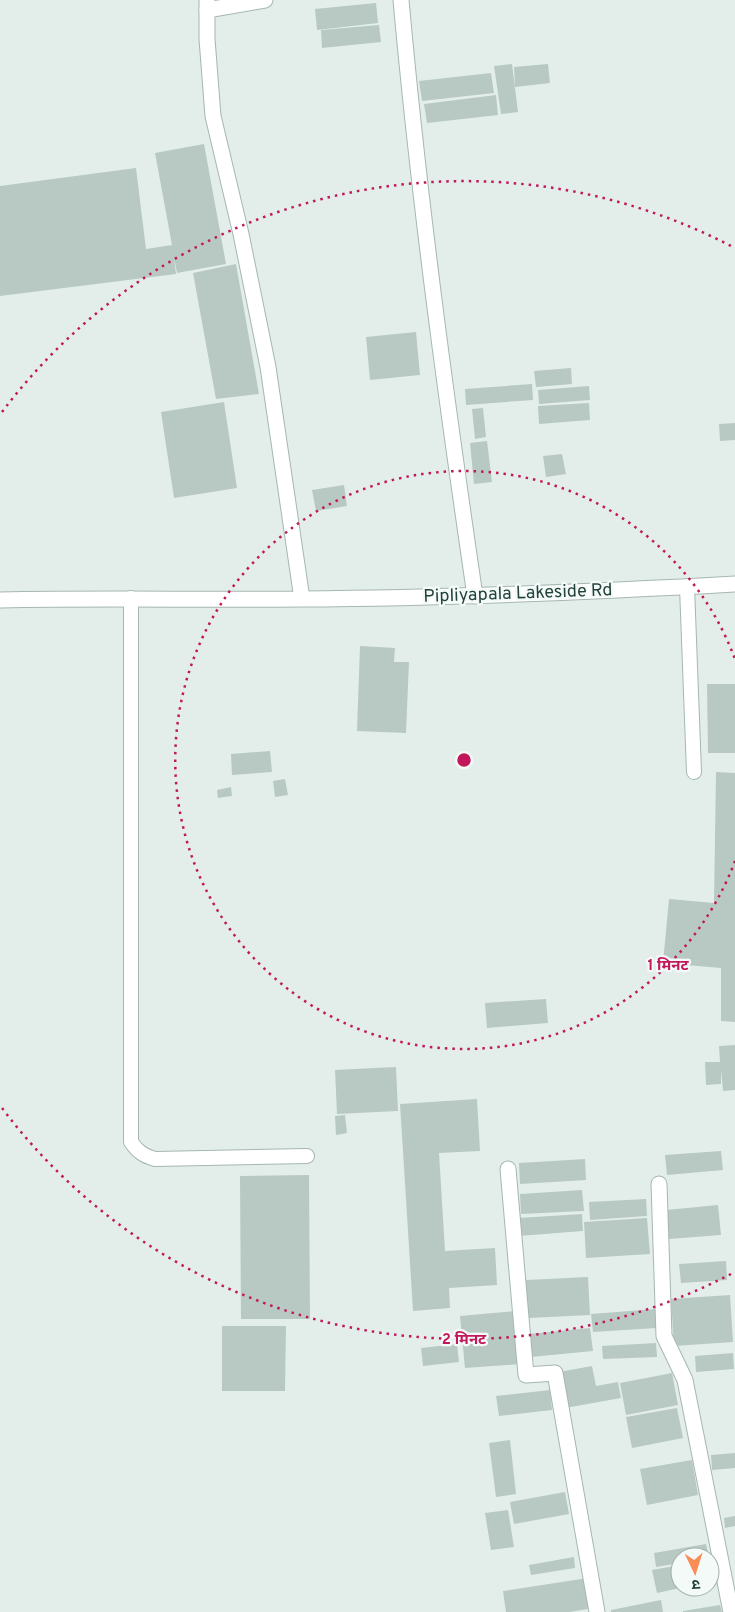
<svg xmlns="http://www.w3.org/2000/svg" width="735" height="1612" viewBox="0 0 735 1612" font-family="Overpass,'Noto Sans Devanagari',sans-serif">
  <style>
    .building { fill: #b8c9c3 }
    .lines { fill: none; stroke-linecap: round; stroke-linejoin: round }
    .service-casing { stroke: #a5b7b2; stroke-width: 16 }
    .minor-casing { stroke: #a5b7b2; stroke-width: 17 }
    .tertiary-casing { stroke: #a5b7b2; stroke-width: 17 }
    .service { stroke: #fff; stroke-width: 14 }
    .minor { stroke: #fff; stroke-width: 15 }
    .tertiary { stroke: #fff; stroke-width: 15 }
    .ring { fill: none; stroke: #c2185b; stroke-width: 2.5; stroke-dasharray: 2.5 5 }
    .labels { text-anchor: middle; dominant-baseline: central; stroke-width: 4.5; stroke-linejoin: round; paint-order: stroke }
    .street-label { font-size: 18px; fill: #22413b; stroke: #f4faf8 }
    .centre { fill: #c2185b; stroke: #f4faf8; stroke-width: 2.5 }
    .ring-label { font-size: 15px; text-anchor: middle; font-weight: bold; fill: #c2185b; stroke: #f4faf8; stroke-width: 4.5; stroke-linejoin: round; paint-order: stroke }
  </style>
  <rect width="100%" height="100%" fill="#e3eeea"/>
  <path class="building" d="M376,3l2,20 -61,7 -2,-21z
    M379,25l2,17 -59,6 -1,-18z
    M512,64l6,48 -17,2 -7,-48z
    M548,64l2,19 -35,4 -1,-20z
    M491,73l3,20 -72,8 -3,-20z
    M496,95l2,20 -71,8 -3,-19z
    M204,144l22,120 -49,9 -3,-16 2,17 -176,22v-110l136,-18 10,81 26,-4 -17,-92z
    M236,264l23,130 -43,5 -23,-126z
    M416,332l4,43 -50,5 -4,-43z
    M571,368l1,16 -36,3 -2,-16z
    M532,384l1,16 -67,5 -1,-16z
    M589,386l1,14 -51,4 -1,-14z
    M224,402l13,86 -63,10 -13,-86z
    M589,403l1,17 -51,4 -1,-18z
    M483,408l3,29 -11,2 -3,-30z
    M735,423v17l-15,1 -1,-17z
    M487,441l5,41 -18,2 -4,-41z
    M562,454l4,20 -20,3 -3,-21z
    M344,485l3,21 -31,5 -4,-21z
    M360,646l35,2 -1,14h15l-3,71 -49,-2z
    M707,684h28v69h-27z
    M270,751l2,21 -40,3 -1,-21z
    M716,772l19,1v249l-14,-1v-53l-58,-5 6,-64 45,4z
    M285,779l3,16 -13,2 -2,-16z
    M231,787l1,9 -14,2 -1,-8z
    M546,999l2,24 -61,5 -2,-25z
    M735,1045v45l-12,1 -2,-22v15l-15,1 -1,-23h15l-1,-16z
    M396,1067l2,44 -61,3 -2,-44z
    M477,1099l3,52 -41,2 6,98 50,-3 2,37 -48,3 1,20 -37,3 -13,-207z
    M345,1115l2,18 -11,2 -1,-19z
    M721,1151l2,19 -56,5 -2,-20z
    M585,1159l1,21 -66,4 -1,-21z
    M309,1175l1,144h-69l-1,-143z
    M582,1190l2,21 -63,3 -1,-20z
    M646,1199l1,17 -57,4 -1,-18z
    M718,1205l3,30 -52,4 -3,-29z
    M582,1214l1,17 -64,5 -1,-18z
    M647,1218l3,36 -64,4 -2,-36z
    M726,1261l1,19 -46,3 -2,-19z
    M588,1277l2,38 -62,3 -2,-38z
    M730,1295l3,47 -59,4 -3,-47z
    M655,1309l2,19 -64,4 -2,-18z
    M516,1311l5,53 -56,4 -5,-52z
    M222,1326h64l-1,65h-63z
    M590,1328l3,23 -62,6 -2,-23z
    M656,1343l1,14 -54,2 -1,-13z
    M457,1344l2,18 -36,4 -2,-18z
    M733,1353l1,16 -38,3 -1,-16z
    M592,1366l4,20 22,-4 3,16 -56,10 -6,-36z
    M672,1373l6,32 -52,10 -6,-32z
    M550,1390l2,20 -53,6 -3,-20z
    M677,1408l6,30 -51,10 -6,-31z
    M510,1440l6,54 -20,3 -7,-54z
    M735,1453v15l-23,2 -1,-15z
    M692,1460l6,35 -51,10 -7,-36z
    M565,1492l4,22 -55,10 -4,-22z
    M508,1510l6,37 -23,3 -6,-37z
    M735,1516v10l-10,2 -1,-10z
    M706,1544l3,13h-29v6l-24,4 -2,-14z
    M574,1557l1,11 -44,7 -2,-10z
    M680,1565v23l-23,5 -5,-23z
    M588,1578l5,30 -23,4h-64l-3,-21z
    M661,1600l2,12h-52v-2z
    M720,1605l2,7h-39v-1z"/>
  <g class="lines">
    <defs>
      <path id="service" d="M687,587l7,185
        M131,598v544c7,10 13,14 24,17l152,-3"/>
      <path id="minor" d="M401,0c18,200 45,398 74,596
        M207,10l58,-10
        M508,1169l18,206 29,-2 42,239
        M659,1184l5,152 21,44 46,232"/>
      <path id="tertiary" d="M207,0v39l6,77 28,118 27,133 34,232
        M0,600c101,-2 201,0 302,-1 144,-1 289,-7 433,-15"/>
    </defs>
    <use href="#service" class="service-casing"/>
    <use href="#minor" class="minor-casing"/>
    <use href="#tertiary" class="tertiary-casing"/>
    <use href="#service" class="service"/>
    <use href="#minor" class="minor"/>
    <use href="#tertiary" class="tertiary"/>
  </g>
  <g class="ring">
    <path d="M735 861A289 289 0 1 1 735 659"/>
    <path d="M731 1274A579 579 0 0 1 2 1108M2 412A579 579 0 0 1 731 246"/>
  </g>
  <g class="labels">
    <g class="street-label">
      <text transform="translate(518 594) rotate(-2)">Pipliyapala Lakeside Rd</text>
    </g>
  </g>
  <circle cx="464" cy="760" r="8" class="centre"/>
  <g class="ring-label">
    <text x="668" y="970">1 मिनट</text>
    <text x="464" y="1344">2 मिनट</text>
  </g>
  <g transform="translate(695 1572) rotate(176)"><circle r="24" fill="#f4faf8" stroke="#a0b0ac"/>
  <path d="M0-4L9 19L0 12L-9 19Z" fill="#fa8c56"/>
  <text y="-8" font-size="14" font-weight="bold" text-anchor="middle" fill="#22413b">उ</text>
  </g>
</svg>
